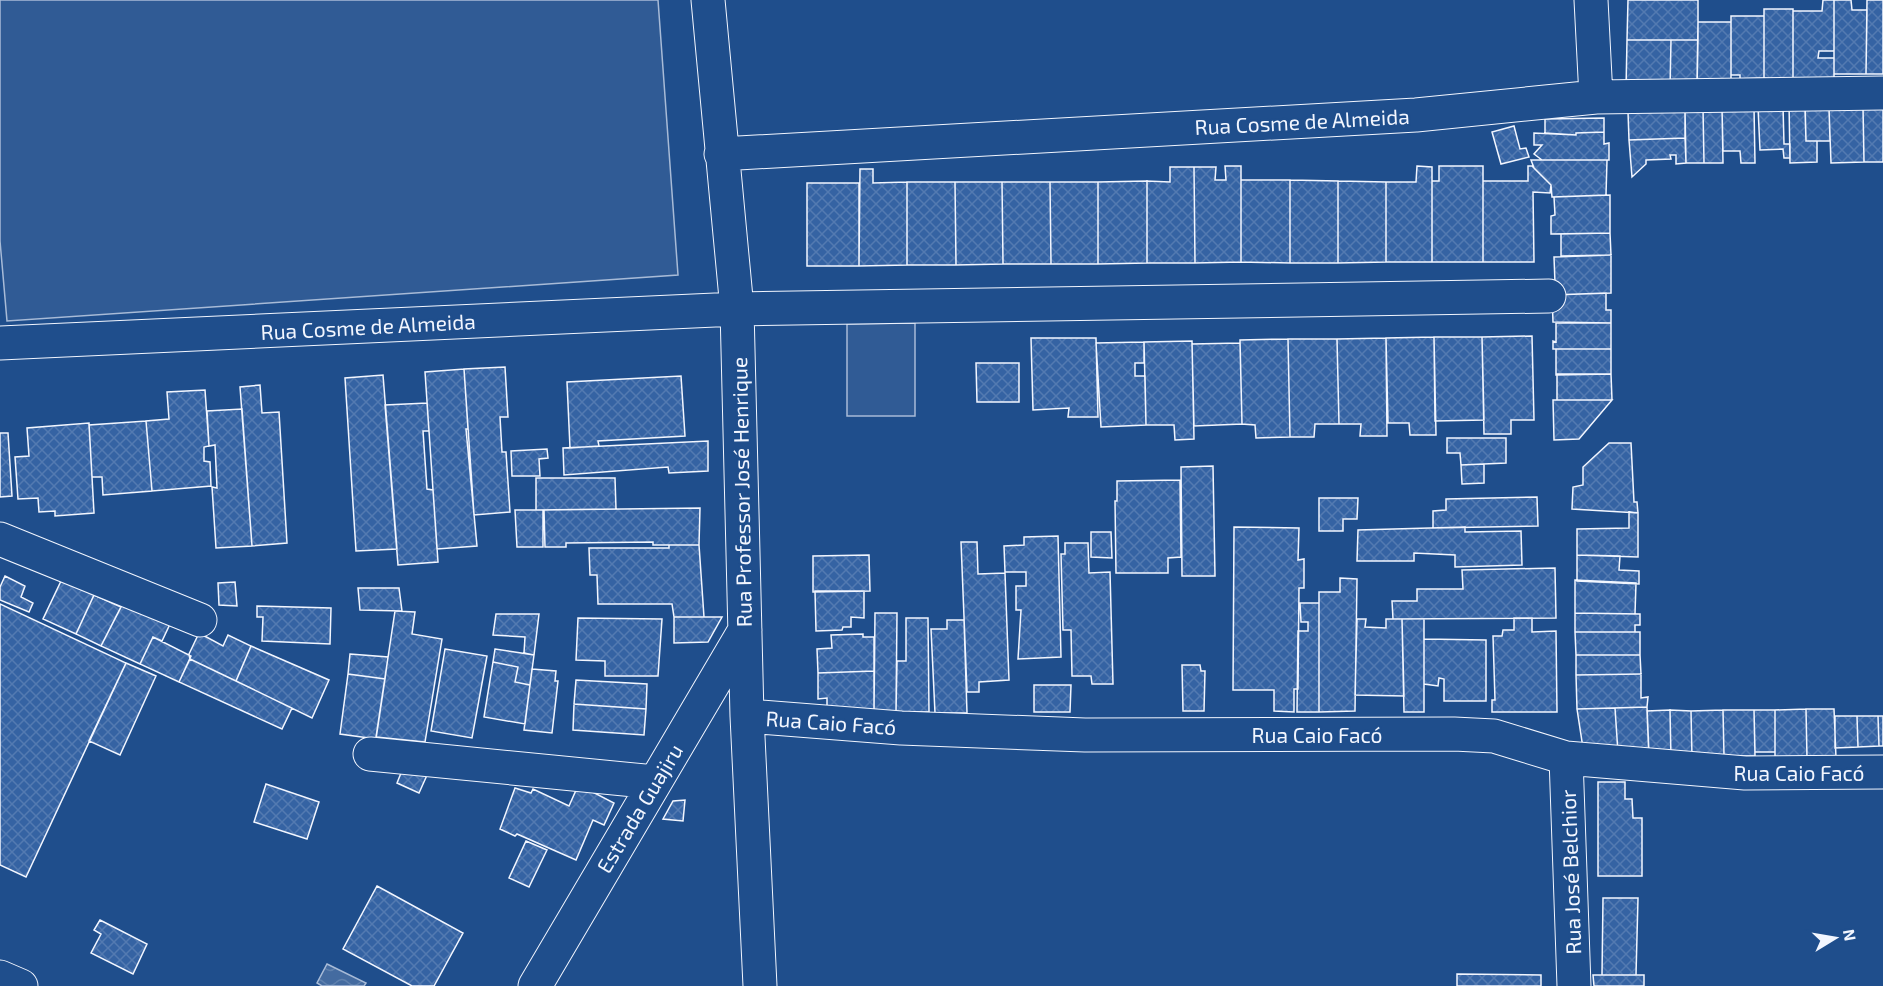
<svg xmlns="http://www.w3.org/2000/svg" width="1883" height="986" viewBox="0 0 1883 986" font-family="'Exo 2',sans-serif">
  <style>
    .green { fill: #305b95; stroke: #a8bbd7; stroke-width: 1.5 }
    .water { fill: url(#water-waves); stroke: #a8bbd7; stroke-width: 1.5 }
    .building { fill: url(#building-cross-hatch); stroke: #f2f6ff; stroke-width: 1.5 }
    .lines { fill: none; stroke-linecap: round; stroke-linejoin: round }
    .minor-casing { stroke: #f2f6ff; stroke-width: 35 }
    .minor { stroke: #1f4e8c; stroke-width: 33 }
    .labels { text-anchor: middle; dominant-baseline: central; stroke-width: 4.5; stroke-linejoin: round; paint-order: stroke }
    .street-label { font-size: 21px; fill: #f2f6ff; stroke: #1f4e8c }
  </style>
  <defs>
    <pattern id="water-waves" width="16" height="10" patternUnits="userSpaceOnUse" patternTransform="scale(1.5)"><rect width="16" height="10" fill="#446ba0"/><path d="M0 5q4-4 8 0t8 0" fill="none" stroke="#5f81ae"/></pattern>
    <pattern id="building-cross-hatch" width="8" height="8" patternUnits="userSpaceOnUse" patternTransform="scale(1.5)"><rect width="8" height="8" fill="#3563a3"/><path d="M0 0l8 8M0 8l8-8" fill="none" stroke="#537ab1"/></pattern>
  </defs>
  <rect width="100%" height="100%" fill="#1f4e8c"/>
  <path class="green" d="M0,0h658l20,275 -671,46 -7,-80z
    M915,323v93h-68v-92z"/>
  <path class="water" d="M327,964l39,19 -2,3h-42l-5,-3z"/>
  <path class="building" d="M1628,0h70v40h-71z
    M1823,0h11v51h-15l-1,7h16v23l-41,1v-71h29z
    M1834,0h17l1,10h15l-1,64h-32z
    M1867,0h16v74h-17z
    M1764,9h29v73l-29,-4z
    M1731,16h33v62l-24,1v-4h-9z
    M1698,22h33v59h-34z
    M1627,40h44l-1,49h-44z
    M1671,40h27l-1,48 -27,1z
    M1789,102h16l1,39h11v21l-27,1z
    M1783,106l1,38h6v14h-6l-1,-9 -23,1 -2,-43z
    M1883,106v56h-19l-1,-55z
    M1754,107l1,56h-14l-1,-12h-17l-1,-43z
    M1863,107l1,55 -33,1 -2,-55z
    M1703,108l1,55h-18l-1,-54z
    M1703,108h19l1,55h-19z
    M1829,108l1,33h-24l-1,-32z
    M1685,109v29l-56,2 -1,-28z
    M1604,118v14l-28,1v2l-31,-2v-14z
    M1514,126l6,23 6,-1 3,9 -28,7 -9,-32z
    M1604,132v12l5,-1v17h-67l-8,-6 8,-9h-8v-12l42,2v-2z
    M1685,138l1,25 -10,1v-9h-6l1,4 -25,1v4l-14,13 -3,-37z
    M1531,160h76l-1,35 -54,2 -1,-12 -17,-17z
    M1225,166h16v96l-46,1 -1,-96h22l-1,13h11z
    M1417,166l15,1v95h-46v-80h30z
    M1439,166h44v96h-51v-81h7z
    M1528,166h4l19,19 -1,8 -17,-1 1,70h-51v-81h45z
    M1170,167h24l1,96h-48v-82l23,1z
    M860,169h13v14l34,-1v83l-48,1z
    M1241,180h49v83l-49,-1z
    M1290,180l48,1v82h-48z
    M1147,181v82l-49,1v-82z
    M1338,181l48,1v80l-48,1z
    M907,182h48l1,83h-49z
    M955,182h47l1,82 -47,1z
    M1002,182h48l1,82h-48z
    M1050,182h48v82h-47z
    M807,183h52v83h-52z
    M1610,195v38l-59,1v-18l4,-1 -1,-18z
    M1610,233l1,22 -50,1v-22z
    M1611,255v38l-59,2 3,-12 -1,-26z
    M1606,293v17h5v13l-58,-1 -1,-27z
    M1556,323h55v26h-58v-8l3,1z
    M1532,336l2,84h-23v14h-27l-2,-97z
    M1434,337l2,98h-26l-1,-12h-21l-2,-85z
    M1434,337h48l2,83 -49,1z
    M1031,338h65l2,79h-30l1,-9 -36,2z
    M1386,338l1,98h-27l1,-12h-22l-2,-85z
    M1288,339l2,98 -34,1 -1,-13 -13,-1 -2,-84z
    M1288,339h49l2,85h-24l-1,13h-24z
    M1192,341l2,98 -19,1 -1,-15h-28l-2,-83z
    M1144,342v21h-9v13h10l1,49 -45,2 -5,-84z
    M1240,343l2,81 -48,2 -2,-82z
    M1556,349h55v25l-55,1z
    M976,363h43v39h-42z
    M505,367l3,50h-8l2,35h4l4,60 -36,3 -10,-146z
    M464,369l4,60h-2l11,117 -40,3 -12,-177z
    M1557,374h54l1,26h-55z
    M383,375l14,174 -41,2 -11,-173z
    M681,376l4,60 -87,5 1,5 -29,2 -3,-66z
    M260,385l2,28 17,-1 8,131 -35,3 -12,-159z
    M205,390l4,56 -5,1v14l6,1 1,24 -59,5 -6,-70 23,-2 -2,-27z
    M1553,400h59l-33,39 -25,1z
    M427,403l2,28h-6l4,58 6,1 5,72 -40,3 -13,-160z
    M242,409l10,137 -36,2 -4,-61 5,1 -2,-43 -6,1 -2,-35z
    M146,421l6,70 -49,4 -1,-18h-10l-3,-52z
    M89,423l5,90 -39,3v-5l-16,1 -1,-14 -20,1 -3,-42 14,-1 -2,-28z
    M0,433h8l4,63 -12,1z
    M1447,438h59v25l-45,2 -1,-12h-13z
    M708,441v30l-39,2 -1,-6 -104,8 -1,-27z
    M1609,443h22l3,59h3l1,11 -66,-4 1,-22 10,-2v-18z
    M547,449l1,9 -9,1 1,17h-28l-1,-25z
    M1484,464v19l-22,1 -1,-19z
    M1213,466l2,110h-33l-1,-109z
    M536,478h79l1,31 -80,1z
    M1180,480l1,77 -13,1v15h-52l-1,-72h2v-20z
    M1537,497l1,29 -105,2v-17l13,-1v-11z
    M1319,498h39l-1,21h-14v12h-24z
    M700,508l-1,37h-46v-3l-87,1v4h-21l-1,-37z
    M515,510h28v37h-26z
    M1629,512l9,1v44l-61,-2v-26l52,-1z
    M1234,527l65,1 -1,32 6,-1v29h-5l-1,101h-4v23l-20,-1v-21h-41z
    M1465,527v5l56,-1 1,34 -67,2v-12l-41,-2v8h-57l1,-31z
    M1091,532h20l1,26 -21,-1z
    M1058,536l3,121 -43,2 3,-49h-5v-24h10v-14h-21l-1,-26 20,-1v-8z
    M961,542h16l1,32 27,-1 4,107 -30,2v10h-12z
    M1065,543h23l1,30 21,-1 3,112h-21l-1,-8h-19l-1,-46h-8l-2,-76h4z
    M669,545h30l5,72h-30l-2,-13h-74l-1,-29h-7l-1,-27h80z
    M869,555l1,36 -57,1v-36z
    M1577,555l43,1 -1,14 20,1v13l-62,-3z
    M1555,568l1,50 -163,1 -1,-18h25v-12h46l-1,-19z
    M5,576l20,10 -4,11 12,6 -4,9 -29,-12v-13z
    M1340,578l17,1 -2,132 -36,1v-120h21z
    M62,579l32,16 -18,39 -33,-15z
    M1575,580l61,3 -1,31 -60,-1z
    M235,582l2,24 -18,-1 -1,-22z
    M358,588h41l3,23 -42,-1z
    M815,591h49v27l-13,-1v10h-8l-1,3 -26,1z
    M94,595l27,12 -20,39 -25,-12z
    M124,601l46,23 -8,17 -9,-4 -13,27 -39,-18z
    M1300,603h19v109h-22l1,-81h10v-9h-7z
    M0,604l126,59 -100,214 -26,-12z
    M257,606l74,2 -1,36 -68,-3 1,-24h-6z
    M395,611l20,1 -3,22 30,5 -17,103 -49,-5z
    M875,613h22l-1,99 -22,1z
    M1575,613l65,1v11h-5v7h-60z
    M496,614h43l-5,41 -10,-2 1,-16 -32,-2z
    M674,617h48l-14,25 -34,1z
    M578,618l84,1 -4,57h-53v-15l-29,-1z
    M906,618h22l1,94h-33l1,-51h9z
    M1514,618h18v14l24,-1 1,81h-65v-12h3l-2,-64h9l1,-6h11z
    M1357,619h9l-1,8 21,1v-9h16l2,77 -49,-1z
    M1402,619h22v93h-20z
    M947,620h17l3,93h-32l-4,-84h16z
    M1575,632h65v23h-64z
    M199,633l24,13 5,-11 23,11 -15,35 -46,-22 -1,-5z
    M863,634v3h11v34l-56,2 -1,-24 15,-1 -1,-13z
    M153,637l38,19 -12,26 -39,-18z
    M1424,639l62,1v61h-42v-22l-5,-1 -1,8 -14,-2z
    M251,646l78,34 -17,38 -76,-37z
    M445,649l42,7 -15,82 -41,-7z
    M495,649l39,6 -4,30 -15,-3 3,-15 -25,-5z
    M350,654l38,3 -3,22 -37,-5z
    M1576,655h64l1,19 -65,1z
    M190,659l102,49 -10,21 -103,-47z
    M493,662l25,5 -3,15 15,3 -5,39 -41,-7z
    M126,663l30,13 -36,79 -31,-14z
    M1182,665h18l1,6h4l-1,40h-21z
    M532,669l24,2 -1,10h3l-6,52 -28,-3z
    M874,671v42l-47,-1v-14l-9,1v-26z
    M348,674l37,5 -9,60 -36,-5z
    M1641,674v24l7,-1 -1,10 -70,2 -1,-34z
    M576,680l71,4 -1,25 -72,-5z
    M1034,685h37l-1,27h-36z
    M574,704l72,5 -2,26 -71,-5z
    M1647,707l2,47 -31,-1 -3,-45z
    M1615,708l3,45 -35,-5 -6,-39z
    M1806,709h28l2,49h-29z
    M1806,709l1,49h-32v-48z
    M1670,710l21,1 1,47 -21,1z
    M1670,710l1,49h-22l-2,-48z
    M1723,710h31l1,46h-31z
    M1723,710l1,46 -32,2 -1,-47z
    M1754,710h21v42h-20z
    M1835,716h22l1,31 -23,1z
    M1857,716h21l1,30 -21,1z
    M1878,716h5v30h-4z
    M405,763l23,10 -9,20 -22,-10z
    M1598,782h27v17h7l1,19h9v58h-44z
    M266,784l53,18 -12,37 -53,-17z
    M583,787l31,16 -10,22 -11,-5 -17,40 -59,-26 -2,2 -15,-7 15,-41 16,5 2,-4 36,17 8,-18z
    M685,800l-2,21 -20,-2 10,-18z
    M526,841l21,9 -18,37 -20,-9z
    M377,886l86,47 -29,53h-22l-69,-37z
    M1603,898h35l-2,77h-34z
    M100,920l47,24 -14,30 -42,-21 10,-19 -7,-4z
    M1457,974l84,1v11h-84z
    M1593,975h51v11h-50z"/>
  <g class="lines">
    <defs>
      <path id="minor" d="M708,0l29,309 10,407 13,270
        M1591,0l5,97
        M721,154l695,-39 180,-18 287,-4
        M0,343l737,-34 812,-13
        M0,539l200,81
        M747,716l154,12 184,7 369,-1 40,2 72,22 179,15 138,-1
        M370,754l285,28
        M1566,758l8,228
        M0,977l21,9
        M535,986l210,-356"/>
    </defs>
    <use href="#minor" class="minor-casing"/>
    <use href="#minor" class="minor"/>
  </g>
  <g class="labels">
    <g class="street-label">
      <text transform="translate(1302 121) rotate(-3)">Rua Cosme de Almeida</text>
      <text transform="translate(368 326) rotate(-3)">Rua Cosme de Almeida</text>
      <text transform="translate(741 492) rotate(-91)">Rua Professor José Henrique</text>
      <text transform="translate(831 722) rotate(4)">Rua Caio Facó</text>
      <text x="1317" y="734">Rua Caio Facó</text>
      <text x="1799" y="772">Rua Caio Facó</text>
      <text transform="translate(639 808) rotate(-59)">Estrada Guajiru</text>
      <text transform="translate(1570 872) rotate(-92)">Rua José Belchior</text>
    </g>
  </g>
  <g transform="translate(1835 938) rotate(79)" stroke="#1f4e8c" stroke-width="4.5" paint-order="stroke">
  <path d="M0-4.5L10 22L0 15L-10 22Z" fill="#f2f6ff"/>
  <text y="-9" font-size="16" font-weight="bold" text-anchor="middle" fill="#f2f6ff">N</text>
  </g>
</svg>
